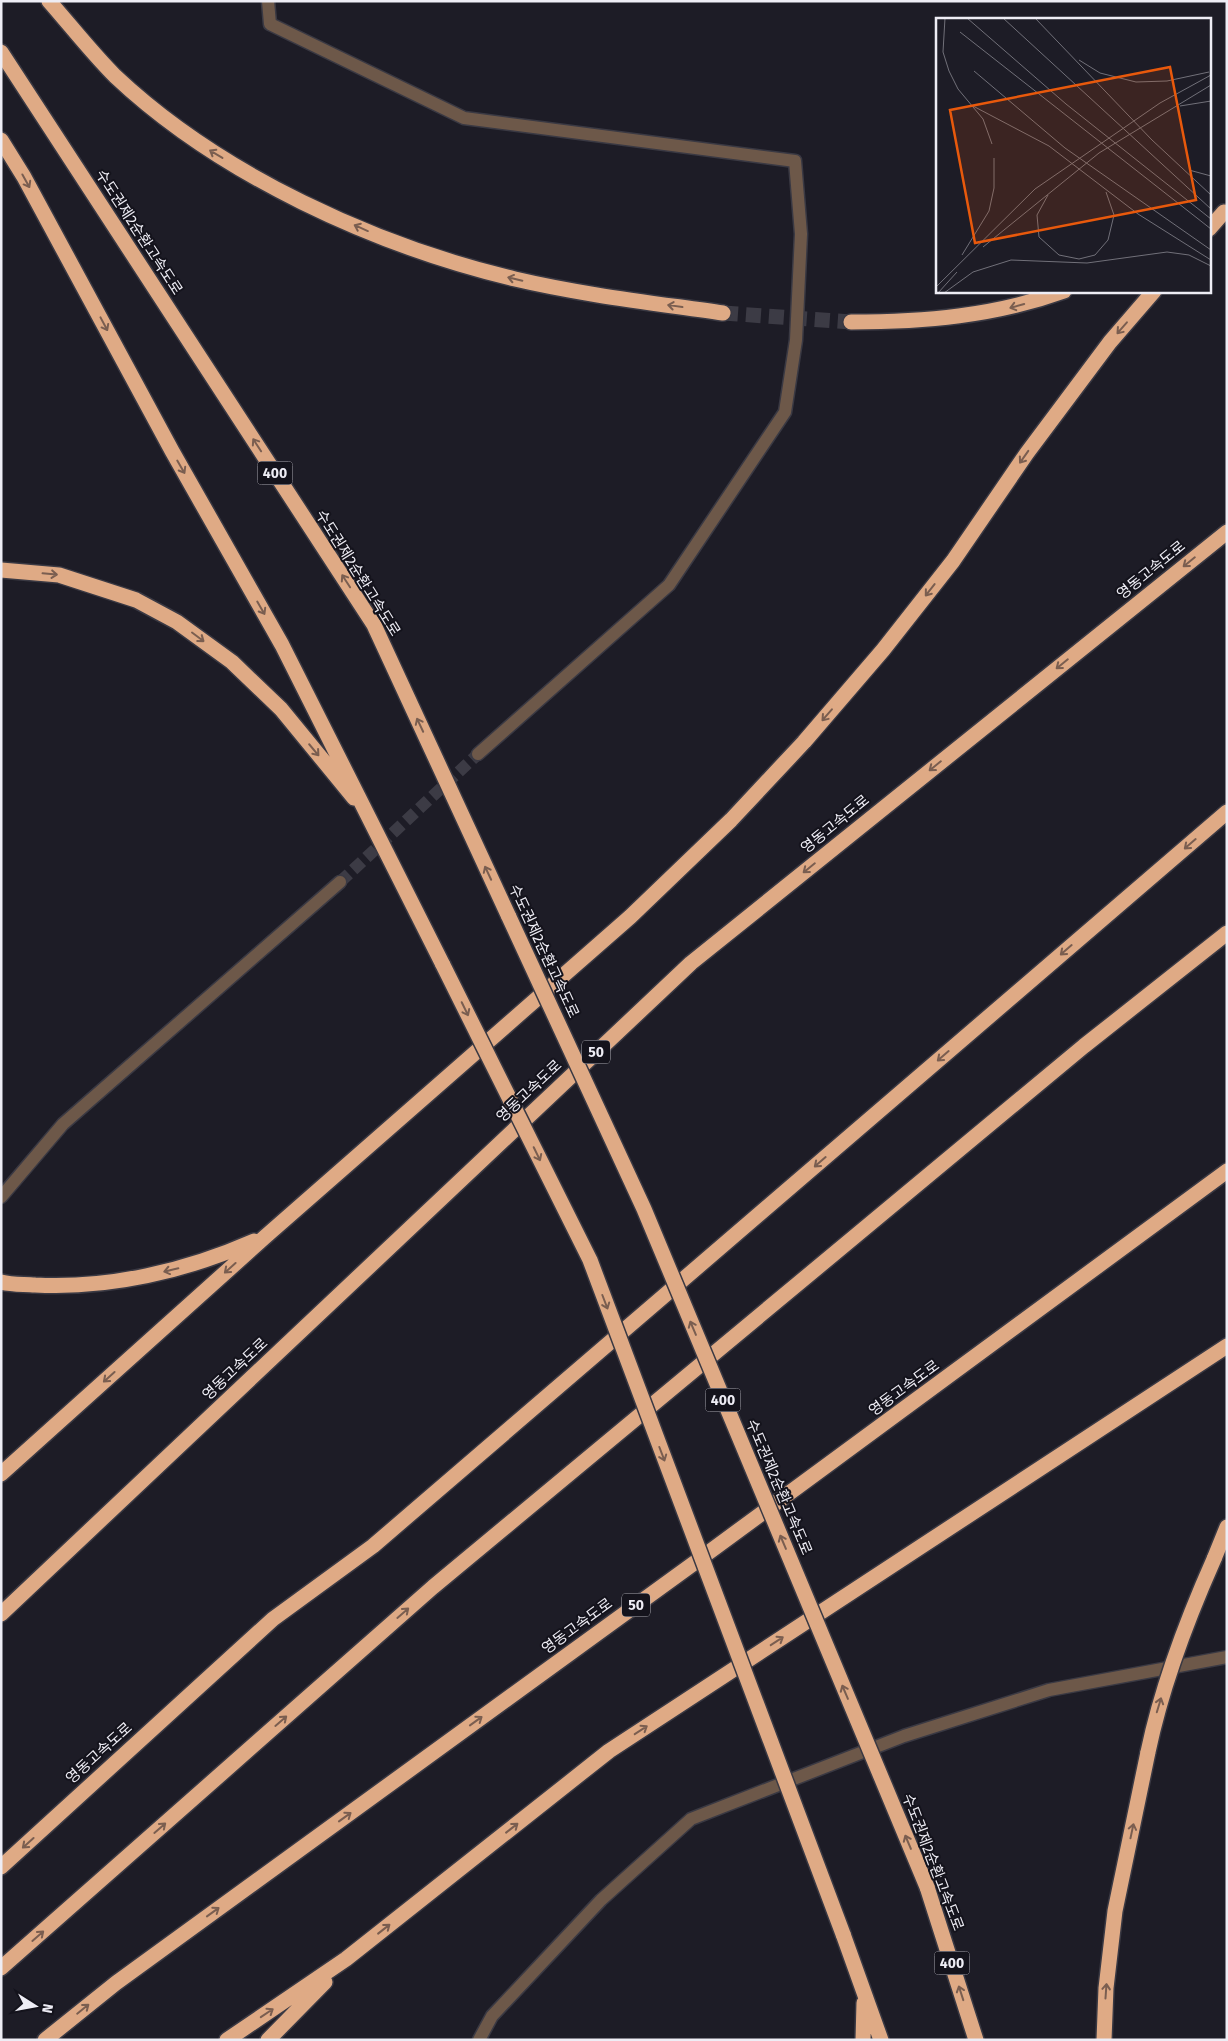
<svg xmlns="http://www.w3.org/2000/svg" width="1228" height="2041" viewBox="0 0 1228 2041" font-family="'Fira Sans','Noto Sans KR',sans-serif">
  <style>
    .lines { fill: none; stroke-linecap: round; stroke-linejoin: round }
    .street-tunnel { stroke: #3c3b45; stroke-width: 12; stroke-dasharray: 12 6; stroke-linecap: butt }
    .highway-tunnel { stroke: #3c3b45; stroke-width: 15; stroke-dasharray: 15 8; stroke-linecap: butt }
    .street-casing { stroke: #3a3943; stroke-width: 15 }
    .highway-casing { stroke: #3a3943; stroke-width: 18 }
    .street { stroke: #6d5849; stroke-width: 12 }
    .highway { stroke: #dfaa85; stroke-width: 15 }
    .highway-bridge-casing { stroke: #3a3943; stroke-width: 18; stroke-linecap: butt }
    .highway-bridge { stroke: #dfaa85; stroke-width: 15 }
    .oneway { stroke: #7a5e50 }
    .labels { text-anchor: middle; dominant-baseline: central; stroke-width: 4; stroke-linejoin: round; paint-order: stroke }
    .shield { fill: #14131c; stroke: #adacb4; stroke-width: 1 }
    .shield-label { font-size: 14px; font-weight: bold; fill: #eeedf5 }
    .street-label { font-size: 15px; fill: #eeedf5; stroke: #14131c }
    .inset-road { fill: none; stroke: #717079; stroke-width: 1 }
    .view { fill: #e8590c; fill-opacity: 0.15; stroke: #e8590c; stroke-width: 2.5 }
    .inset-edge { fill: none; stroke: #eeedf5; stroke-width: 2.5 }
  </style>
  <rect width="100%" height="100%" fill="#1d1c26"/>
  <g class="lines">
    <path class="street-tunnel" d="M340,882l138,-128"/>
    <path class="highway-tunnel" d="M723,313l128,9"/>
    <defs>
      <path id="street" d="M268,1l2,23 194,94 331,43 6,73 -5,106 -11,72 -116,173 -191,169
        M1,1197l62,-73 277,-242
        M479,2040l13,-24 109,-116 90,-81 213,-83 145,-46 178,-33"/>
      <path id="highway" d="M49,1c22,25 43,52 66,75 105,99 261,170 400,203 68,16 139,24 208,34
        M1,52l373,573 135,292
        M1,140l23,37 148,274 110,194 161,320
        M1209,229l15,-17
        M851,322c73,0 144,-6 213,-31
        M1,570l58,5 77,25 41,22 55,40 49,47 73,89
        M1,1282c11,3 23,2 34,3 74,4 151,-14 219,-44
        M1,1474l265,-238 364,-319 101,-97 73,-78 79,-92 70,-89 74,-108 83,-111 44,-51
        M1214,1559l13,-32
        M1,1614l690,-651 536,-431
        M1,1867l272,-248 100,-73 854,-734
        M927,1887l49,153
        M843,1934l38,106
        M1,1968l432,-381 651,-541 143,-113
        M45,2040l71,-57 581,-422 530,-390
        M227,2040l119,-81 263,-208 618,-405
        M268,2040l57,-58
        M863,2040l1,-37
        M1104,2040l2,-52 9,-77 33,-159"/>
    </defs>
    <use href="#street" class="street-casing"/>
    <use href="#highway" class="highway-casing"/>
    <use href="#street" class="street"/>
    <use href="#highway" class="highway"/>
    <defs>
      <path id="highway-bridge" d="M509,917l135,292 283,678
        M443,965l147,295 253,674
        M1148,1752c14,-67 38,-130 66,-193"/>
    </defs>
    <use href="#highway-bridge" class="highway-bridge-casing"/>
    <use href="#highway-bridge" class="highway-bridge"/>
  </g>
  <defs><path id="oneway-shaft" d="M-6 0H5M1.5-3L5.5 0L1.5 3" fill="none" stroke-width="1.6" stroke-linecap="round" stroke-linejoin="round" transform="scale(1.25)"/></defs>
  <g class="oneway">
    <use href="#oneway-shaft" transform="translate(216 154) rotate(-149)"/>
    <use href="#oneway-shaft" transform="translate(26 181) rotate(61)"/>
    <use href="#oneway-shaft" transform="translate(361 228) rotate(-156)"/>
    <use href="#oneway-shaft" transform="translate(515 279) rotate(-167)"/>
    <use href="#oneway-shaft" transform="translate(675 306) rotate(-172)"/>
    <use href="#oneway-shaft" transform="translate(1017 306) rotate(164)"/>
    <use href="#oneway-shaft" transform="translate(104 324) rotate(62)"/>
    <use href="#oneway-shaft" transform="translate(1122 328) rotate(131)"/>
    <use href="#oneway-shaft" transform="translate(257 445) rotate(-123)"/>
    <use href="#oneway-shaft" transform="translate(1024 457) rotate(125)"/>
    <use href="#oneway-shaft" transform="translate(181 467) rotate(60)"/>
    <use href="#oneway-shaft" transform="translate(1189 562) rotate(141)"/>
    <use href="#oneway-shaft" transform="translate(50 574) rotate(5)"/>
    <use href="#oneway-shaft" transform="translate(346 581) rotate(-123)"/>
    <use href="#oneway-shaft" transform="translate(930 590) rotate(128)"/>
    <use href="#oneway-shaft" transform="translate(261 608) rotate(60)"/>
    <use href="#oneway-shaft" transform="translate(198 637) rotate(37)"/>
    <use href="#oneway-shaft" transform="translate(1062 664) rotate(141)"/>
    <use href="#oneway-shaft" transform="translate(827 715) rotate(131)"/>
    <use href="#oneway-shaft" transform="translate(420 725) rotate(-115)"/>
    <use href="#oneway-shaft" transform="translate(314 750) rotate(50)"/>
    <use href="#oneway-shaft" transform="translate(935 766) rotate(141)"/>
    <use href="#oneway-shaft" transform="translate(1190 844) rotate(139)"/>
    <use href="#oneway-shaft" transform="translate(809 868) rotate(141)"/>
    <use href="#oneway-shaft" transform="translate(488 873) rotate(-115)"/>
    <use href="#oneway-shaft" transform="translate(1066 950) rotate(139)"/>
    <use href="#oneway-shaft" transform="translate(465 1009) rotate(64)"/>
    <use href="#oneway-shaft" transform="translate(943 1056) rotate(139)"/>
    <use href="#oneway-shaft" transform="translate(537 1154) rotate(64)"/>
    <use href="#oneway-shaft" transform="translate(820 1162) rotate(139)"/>
    <use href="#oneway-shaft" transform="translate(230 1268) rotate(138)"/>
    <use href="#oneway-shaft" transform="translate(171 1270) rotate(167)"/>
    <use href="#oneway-shaft" transform="translate(605 1302) rotate(69)"/>
    <use href="#oneway-shaft" transform="translate(693 1328) rotate(-113)"/>
    <use href="#oneway-shaft" transform="translate(109 1377) rotate(138)"/>
    <use href="#oneway-shaft" transform="translate(662 1454) rotate(69)"/>
    <use href="#oneway-shaft" transform="translate(783 1542) rotate(-113)"/>
    <use href="#oneway-shaft" transform="translate(403 1613) rotate(-41)"/>
    <use href="#oneway-shaft" transform="translate(777 1641) rotate(-33)"/>
    <use href="#oneway-shaft" transform="translate(845 1692) rotate(-113)"/>
    <use href="#oneway-shaft" transform="translate(1159 1705) rotate(-73)"/>
    <use href="#oneway-shaft" transform="translate(281 1721) rotate(-41)"/>
    <use href="#oneway-shaft" transform="translate(476 1721) rotate(-36)"/>
    <use href="#oneway-shaft" transform="translate(641 1730) rotate(-33)"/>
    <use href="#oneway-shaft" transform="translate(345 1817) rotate(-36)"/>
    <use href="#oneway-shaft" transform="translate(160 1828) rotate(-41)"/>
    <use href="#oneway-shaft" transform="translate(512 1828) rotate(-38)"/>
    <use href="#oneway-shaft" transform="translate(1132 1831) rotate(-78)"/>
    <use href="#oneway-shaft" transform="translate(908 1842) rotate(-113)"/>
    <use href="#oneway-shaft" transform="translate(28 1843) rotate(138)"/>
    <use href="#oneway-shaft" transform="translate(213 1912) rotate(-36)"/>
    <use href="#oneway-shaft" transform="translate(384 1929) rotate(-38)"/>
    <use href="#oneway-shaft" transform="translate(38 1936) rotate(-41)"/>
    <use href="#oneway-shaft" transform="translate(1106 1991) rotate(-86)"/>
    <use href="#oneway-shaft" transform="translate(961 1993) rotate(-108)"/>
    <use href="#oneway-shaft" transform="translate(83 2009) rotate(-39)"/>
    <use href="#oneway-shaft" transform="translate(267 2013) rotate(-34)"/>
  </g>
  <g class="labels">
    <g class="shield">
      <rect x="257.5" y="461.5" width="35" height="23" rx="4"/>
      <rect x="582" y="1040.5" width="28" height="23" rx="4"/>
      <rect x="705.5" y="1388.5" width="35" height="23" rx="4"/>
      <rect x="622" y="1593.5" width="28" height="23" rx="4"/>
      <rect x="934.5" y="1951.5" width="35" height="23" rx="4"/>
    </g>
    <g class="shield-label">
      <text x="275" y="473">400</text>
      <text x="596" y="1052">50</text>
      <text x="723" y="1400">400</text>
      <text x="636" y="1605">50</text>
      <text x="952" y="1963">400</text>
    </g>
    <g class="street-label">
      <text transform="translate(139 232) rotate(57)">수도권제2순환고속도로</text>
      <text transform="translate(1151 570) rotate(-39)">영동고속도로</text>
      <text transform="translate(358 573) rotate(58)">수도권제2순환고속도로</text>
      <text transform="translate(835 824) rotate(-39)">영동고속도로</text>
      <text transform="translate(544 951) rotate(65)">수도권제2순환고속도로</text>
      <text transform="translate(529 1091) rotate(-43)">영동고속도로</text>
      <text transform="translate(235 1369) rotate(-43)">영동고속도로</text>
      <text transform="translate(904 1388) rotate(-36)">영동고속도로</text>
      <text transform="translate(779 1487) rotate(67)">수도권제2순환고속도로</text>
      <text transform="translate(577 1626) rotate(-36)">영동고속도로</text>
      <text transform="translate(99 1753) rotate(-42)">영동고속도로</text>
      <text transform="translate(933 1862) rotate(69)">수도권제2순환고속도로</text>
    </g>
  </g>
  <g transform="translate(936 18)">
    <rect width="275" height="275" fill="#1d1c26"/>
    <path class="inset-road" d="M9,0l-2,34 6,19 9,18 25,30 9,25M31,0l99,86 145,115M67,0l208,191M99,0l117,122 59,55M24,14l251,197M143,42l21,13 36,9 31,-1 42,-9M38,53l91,77 146,102M37,88l76,40 89,68 73,46M244,88l31,-5M253,152l22,6M112,177l-11,20 2,22 20,18 20,4 16,-4 13,-15 6,-25 -8,-23M47,229l116,-94 112,-68M26,237l27,-44 5,-23v-30M0,269l99,-98 125,-86 51,-28M2,275l19,-21M8,275l29,-21 38,-12 76,3 80,-11 22,3 22,11"/>
    <path class="view" d="M234,49l26,133 -221,43 -25,-133z"/>
    <rect width="275" height="275" class="inset-edge"/>
  </g>
  <rect width="1228" height="2041" fill="none" stroke="#eeedf5" stroke-width="5"/>
  <g transform="translate(35 2006) rotate(101)" stroke="#14131c" stroke-width="4" paint-order="stroke">
  <path d="M0-4L9 19L0 12L-9 19Z" fill="#eeedf5"/>
  <text y="-8" font-size="14" font-weight="bold" text-anchor="middle" fill="#eeedf5">N</text>
  </g>
</svg>
